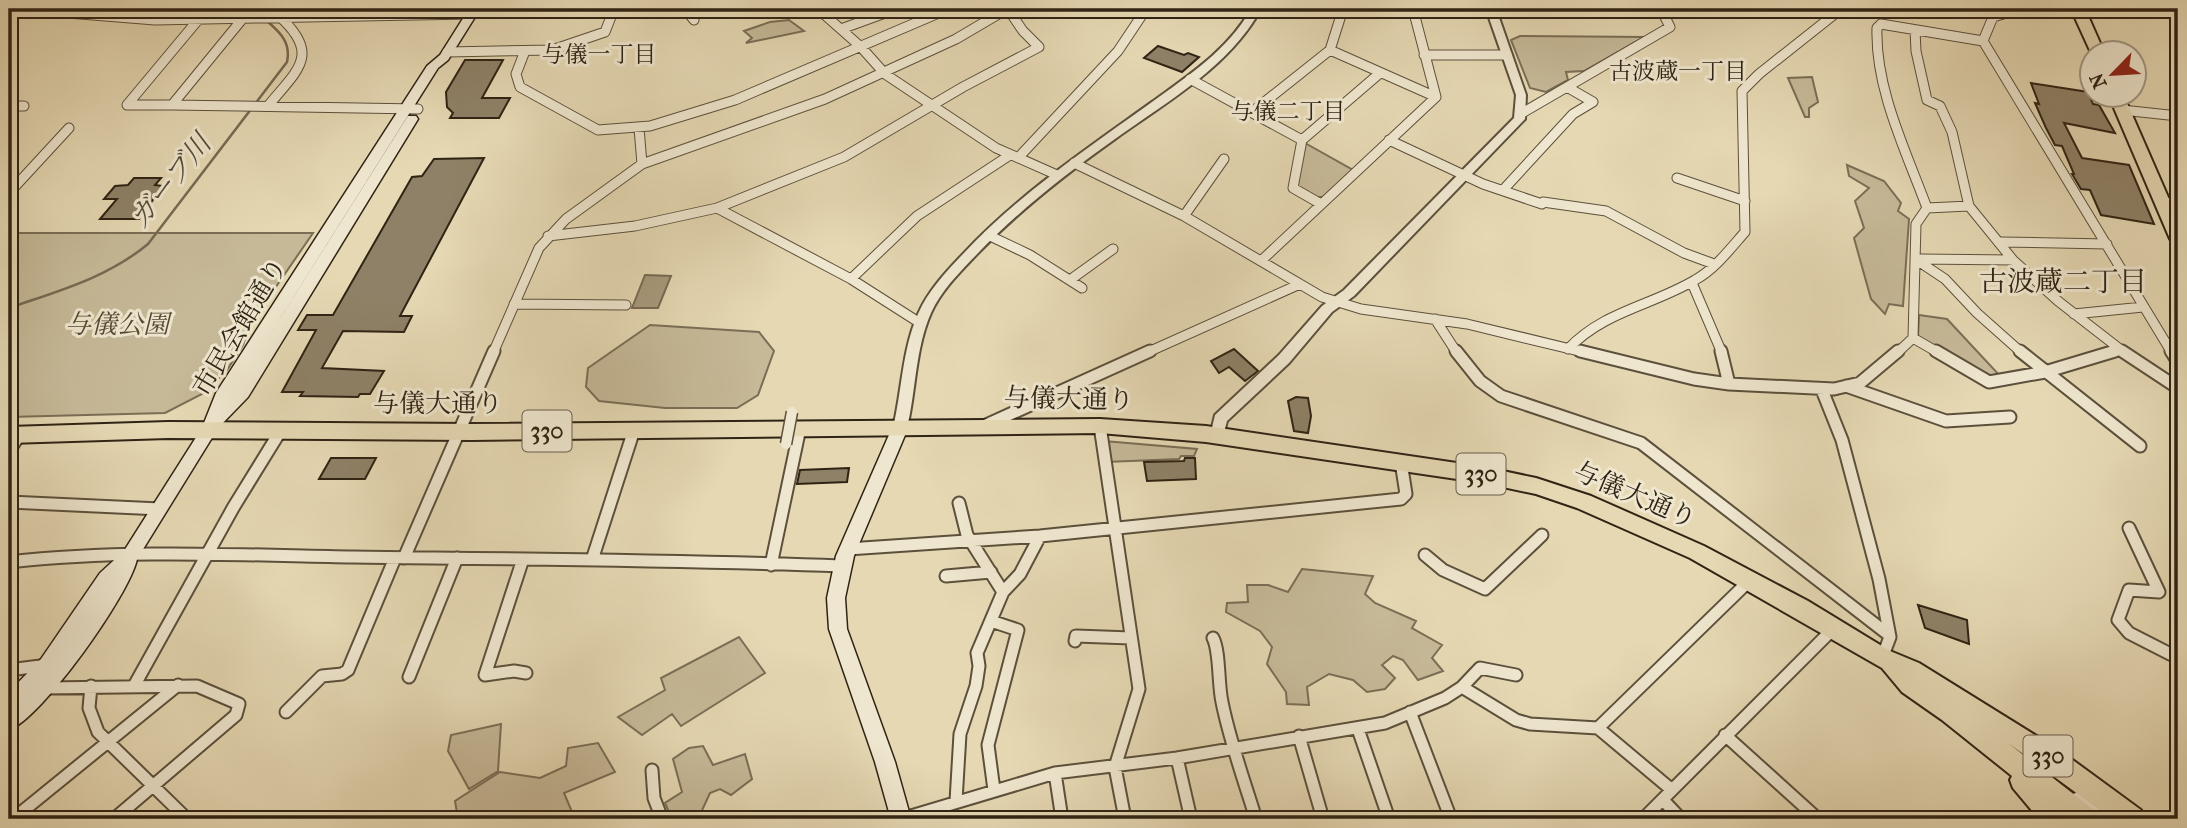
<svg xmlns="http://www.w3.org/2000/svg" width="2187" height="828" viewBox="0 0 2187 828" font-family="'IM FELL French Canon','Noto Serif JP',serif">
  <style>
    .green { fill: #c6b998; stroke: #7a6e56; stroke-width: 2 }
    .water { fill: #a79a7d; stroke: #776a53; stroke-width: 2 }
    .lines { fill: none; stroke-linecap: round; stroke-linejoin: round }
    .stream { stroke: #776a53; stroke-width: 2.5 }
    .building { fill: #8e8167; stroke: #2f2314; stroke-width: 2 }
    .minor-far1-casing { stroke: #5c503c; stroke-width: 11 }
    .minor-casing { stroke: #5c503c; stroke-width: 15 }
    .tertiary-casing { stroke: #5c503c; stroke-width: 4 }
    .secondary-casing { stroke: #2f2314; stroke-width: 3 }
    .trunk-casing { stroke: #2f2314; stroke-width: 4 }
    .minor-far1 { stroke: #eee6ce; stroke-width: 9 }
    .minor { stroke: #eee6ce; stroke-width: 11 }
    .tertiary { fill: #eee6ce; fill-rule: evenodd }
    .secondary { fill: #eee6ce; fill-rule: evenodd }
    .trunk { fill: #e5d8b3; fill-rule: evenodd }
    .pedestrian-bridge-casing { stroke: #5c503c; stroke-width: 13; stroke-linecap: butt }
    .pedestrian-bridge { stroke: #eee6ce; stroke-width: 10 }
    .labels { text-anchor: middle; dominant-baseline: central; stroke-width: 6; stroke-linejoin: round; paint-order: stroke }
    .far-neighbourhood-label { font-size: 23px; fill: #2f2314; stroke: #eee6ce }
    .shield { fill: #eee6ce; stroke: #685e4c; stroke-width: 2 }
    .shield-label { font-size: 24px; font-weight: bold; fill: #2f2314 }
    .park-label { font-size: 26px; font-style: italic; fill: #554835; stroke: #eee6ce }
    .street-label { font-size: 26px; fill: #2f2314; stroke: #eee6ce }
    .water-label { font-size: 28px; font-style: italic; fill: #594d39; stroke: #eee6ce }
    .neighbourhood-label { font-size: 28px; fill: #2f2314; stroke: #eee6ce }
  </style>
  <rect width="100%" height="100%" fill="#e5d8b3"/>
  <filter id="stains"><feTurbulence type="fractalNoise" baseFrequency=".00286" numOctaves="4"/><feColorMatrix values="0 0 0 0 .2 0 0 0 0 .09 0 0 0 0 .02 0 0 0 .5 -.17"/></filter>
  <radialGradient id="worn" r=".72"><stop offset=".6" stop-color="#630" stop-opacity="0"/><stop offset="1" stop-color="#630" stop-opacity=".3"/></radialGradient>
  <path class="green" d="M789,20l15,11 -58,12 6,-5 -8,-7 26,-9z
    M1520,36l124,1 -60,34 -18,1 2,8 -22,12 -16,-4 -19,-48z
    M1812,77l6,25 -9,6v9h-4l-17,-39z
    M1305,143l48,27 -30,27h-7l-20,-12z
    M1847,165l37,16 17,22 -3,8 11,8 -6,87 -14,-2 -4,10 -14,-15 -17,-61 10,-10 -9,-27 14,-13 -20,-12z
    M9,233h304l-64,93 -6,19 -16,25 -23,23 -39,20 -156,4z
    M1919,315l28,4 55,59 -13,2 -71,-42z
    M650,325l109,7 15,19 -16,44 -21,13h-72l-66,-7 -13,-14 2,-19z
    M1104,441l93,8 -3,7h-13l-2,3 -73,3z
    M1302,569l71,7 -8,18 10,9 41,18 -4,7 30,17 -10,13 11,13 -25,9 -15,-20 -10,-4 -11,9 13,13 -10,11 -18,3 -14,-12 -24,-6 -22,13 2,18 -22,-1 -1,-12 -19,-28 5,-17 -12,-16 -34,-19 1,-9 21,-1 -1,-17h21l20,7z
    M739,637l26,36 -84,53 -9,-12 -30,21 -24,-18 47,-27 -4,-12z
    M501,724l-3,47 -29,18 -21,-38 3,-16z
    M598,743l17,29 -51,21 11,26h-117l-3,-18 45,-29 40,6 26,-12 2,-18z
    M703,746l10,19 32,-11 7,25 -21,16 -11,-6 -10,4 -12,26h-26l-7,-16 17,-11 -9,-33 16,-11z"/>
  <path class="water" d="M645,275l26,1 -13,32h-26z"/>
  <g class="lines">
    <path class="stream" d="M9,308c49,-17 98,-30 139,-64l139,-182c4,-19 -6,-29 -20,-41"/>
  </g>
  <path class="building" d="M1158,46l26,9 4,-2 11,4 -17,15 -38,-14z
    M465,60h38l-21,38h28l-11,20h-49l3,-5 -6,-6 -1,-15z
    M2031,83l57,9 5,12 6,1 16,28 -51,-10 18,35 47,7 25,59 -53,-9 -11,-25 -9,-1 -9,-15h2l-12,-28 -7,-1 -9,-17 -11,-25 4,1z
    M484,158l-84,158h12l-8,16 -61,-1 -21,37 62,3 -14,23h-10l-2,3 -58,-1 3,-4h-21l34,-62h-18l9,-15h26l79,-138 10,-1 12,-17z
    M134,178h27l-6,7 8,1 -24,33h-39l17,-20h-13l11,-13 13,-1z
    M1234,349l24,22 -13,10 -16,-14 -10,6 -8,-12z
    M1296,397l12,1 3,18 -3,17 -14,-2 -6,-30z
    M331,458h45l-11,21h-46z
    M1185,458h10l1,21 -49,2 -3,-19 40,-1z
    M849,468l-2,14 -50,2 3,-14z
    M1918,605l49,15 2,24 -44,-16z"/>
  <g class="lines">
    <defs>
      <path id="minor-far1" d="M18,9l137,11 315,-6
        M685,9l9,11
        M818,9l43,38 24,27 111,74 61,27
        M1413,9l23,88
        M2021,9l-28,8 -10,24 189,312
        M244,17l-72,88 246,4
        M841,29l55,-20
        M1915,30l1,21 11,49 13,6 12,26 17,74 44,54 45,41 67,52
        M1330,50l106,47
        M525,51l-9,23 4,13 78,43 52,-4 85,-26 213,-91
        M447,52l105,-2 53,-18 9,-23
        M1424,55h83
        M1190,79l112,61
        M172,105h-45l71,-85
        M9,106h15
        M268,106c29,-36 54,-51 11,-90
        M2122,110l56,6
        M1252,112l78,-62 13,-41
        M1522,113l148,-86 -9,-18
        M639,128l3,36
        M1389,140l94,44 59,20
        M1018,158l100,-107 28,-42
        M1074,163l110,53 138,81 39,12 106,15 120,29
        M1677,178l68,23
        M1503,190l70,-76 20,-12 -26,-15
        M9,193l60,-65
        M1543,202l63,9 78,42 30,11
        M2162,202l16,2
        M1321,204l-28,-16 9,-48 78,-67
        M717,208l134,71 69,44
        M1927,208c-21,-57 -52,-119 -50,-180l4,-4 102,17
        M1927,208l42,-2
        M1184,216l40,-57
        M988,235l42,20 52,33
        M548,236l87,-10 82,-18 127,-51 119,-70 76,-40 -16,-16 -15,-22
        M2001,242l106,2
        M1915,259l30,20 32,34 45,40
        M1921,259l92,1
        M1262,260l174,-163
        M851,279l66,-63 93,-61
        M1070,280l43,-31
        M1692,283l30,70
        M514,304l112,1
        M2074,314l69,-7
        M1435,319l22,34
        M1913,338l26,15
        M1568,349c36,-38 83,-43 127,-69 20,-11 35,-31 50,-48l-3,-141 17,-17 82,-65
        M493,353l46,-105 27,-29 76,-55 183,-65 131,-60 51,-30
        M1146,353l154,-69
        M1897,353l16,-15 3,-114 11,-16
        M2109,353l11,-3"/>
      <path id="minor" d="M1456,351l24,30 21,15 140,47 248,192
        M1580,351l114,28 35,5 105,5 26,-6 38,-32
        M1721,351l8,33
        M1936,351l53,31 56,-10 70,-21
        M2020,351l120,95
        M2122,351l56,37
        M2171,351l7,11
        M1846,386l100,35 64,-4
        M1822,390l20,50 37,139 11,58 -8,21
        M986,425l164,-74
        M1100,426l39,263 -24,78 10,52
        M9,451l11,-17
        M9,502l151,7
        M2129,528l30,64 -30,-2 -11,30 11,13 49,25
        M848,549l192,-13 361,-37 5,-5 -5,-32
        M1425,555l18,15 42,19 57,-54
        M404,558l90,-207
        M523,559l-38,116 29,-4 12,2
        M592,560l42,-130
        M9,562c114,-13 230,-7 344,-5 163,2 325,3 488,9
        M771,565l29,-137
        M946,576l45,-4
        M1003,592l17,-18 20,-38
        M991,621l27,9 -30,115 6,45
        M1213,638c7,13 5,47 9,64 8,40 22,78 34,117
        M1075,641l1,-5 55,2
        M9,670l39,-5
        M409,677l48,-119
        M91,686l-2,22 9,24 89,87
        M134,686l99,-178 48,-78
        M1462,687l18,-19 36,7
        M45,688l152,-2 42,18 -3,11 -122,104
        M286,712l36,-36 20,-2 6,-4 47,-112
        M1410,712l41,107
        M1598,728l152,-148
        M1358,729l31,90
        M1725,735l93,84
        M1299,736l24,83
        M1177,758l14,61
        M652,770l2,28 8,21
        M1055,773l7,46
        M1663,800l18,19
        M956,801l4,-67 16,-48 3,-20 -2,-13 26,-61 -36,-57 -8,-32
        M13,819l165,-134
        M901,819l154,-46 122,-15 208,-35 60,-25 17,-11 54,33 14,4 68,4 74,62
        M1643,819l191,-191"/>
      <path id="tertiary" d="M1251,9h10c-32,58 -93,92 -146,130 -48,34 -94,70 -135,112 -18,19 -39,39 -49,62 -16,36 -15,78 -24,115l-2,4h-10l-2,-4c9,-37 9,-78 25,-114 10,-23 27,-41 44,-59 56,-60 123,-105 190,-153 37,-27 76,-52 99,-93z
        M1486,9h10l30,86 -1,24 -171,177 -22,16 -43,51 -62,58 -5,19h-10l-2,-4 5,-21 64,-60 43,-49 22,-16 170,-172 2,-23z"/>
      <path id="secondary" d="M469,9h11l-32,51 -10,8 -207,328 175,-277 2,-3h8l2,3 -170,278 -30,31 -81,131c-7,35 -95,159 -128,171v-38l32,-33 59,-86 24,-22 78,-123 14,-35 211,-327 13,-11z
        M2152,9h26v6l-21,-3z
        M900,422l6,2 2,4 -54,128 -9,42 2,31 48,133 16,57h-20l-16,-57 -46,-133 -2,-31 9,-42 56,-128 2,-4z
        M2080,791l29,21 3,7c-18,0 -34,1 -42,-18l3,-7z"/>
      <path id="trunk" d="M2071,9h14l19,43h-12v3z
        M2108,94h15l55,126v25l-8,-6z
        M1100,419l106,7 278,41 52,11 55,18 113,50 104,55 82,50 29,12 140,87 82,60 3,9h-32l-104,-76 86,67 3,9h-58l-26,-31 -3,-8 2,-4 -70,-56 -40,-28 -20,-24 -192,-110 -113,-50 -41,-14 -52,-11 -278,-41 -106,-9 -628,7 -304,-2 -159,5v-16l159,-5 304,2z"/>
    </defs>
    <use href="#minor-far1" class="minor-far1-casing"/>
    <use href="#minor" class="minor-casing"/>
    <use href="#tertiary" class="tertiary-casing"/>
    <use href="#secondary" class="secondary-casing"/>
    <use href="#trunk" class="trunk-casing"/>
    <use href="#minor-far1" class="minor-far1"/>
    <use href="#minor" class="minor"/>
    <use href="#tertiary" class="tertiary"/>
    <use href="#secondary" class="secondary"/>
    <use href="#trunk" class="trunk"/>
    <defs>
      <path id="pedestrian-bridge" d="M786,444l6,-32"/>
    </defs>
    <use href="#pedestrian-bridge" class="pedestrian-bridge-casing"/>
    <use href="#pedestrian-bridge" class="pedestrian-bridge"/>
  </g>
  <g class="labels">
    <g class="far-neighbourhood-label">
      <text x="599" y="54">与儀一丁目</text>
      <text x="1678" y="71">古波蔵一丁目</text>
      <text x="1288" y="111">与儀二丁目</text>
    </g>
    <g class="shield">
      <rect x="522.5" y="410.5" width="49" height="41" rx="5"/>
      <rect x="1456.5" y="453.5" width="49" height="41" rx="5"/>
      <rect x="2023.5" y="735.5" width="49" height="41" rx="5"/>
    </g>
    <g class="shield-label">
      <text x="547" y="431">330</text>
      <text x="1481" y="474">330</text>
      <text x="2048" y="756">330</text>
    </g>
    <g class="park-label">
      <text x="117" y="324">与儀公園</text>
    </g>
    <g class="street-label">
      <text transform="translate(240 327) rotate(-59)">市民会館通り</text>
      <text transform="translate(1069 399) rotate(1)">与儀大通り</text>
      <text x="438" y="403">与儀大通り</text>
      <text transform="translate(1635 495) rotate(23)">与儀大通り</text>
    </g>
    <g class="water-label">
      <text transform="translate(170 181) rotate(-51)">ガーブ川</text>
    </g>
    <g class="neighbourhood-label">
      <text x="2063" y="281">古波蔵二丁目</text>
    </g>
  </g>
  <rect width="2187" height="828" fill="none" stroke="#e5d8b3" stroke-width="35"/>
  <rect x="10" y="10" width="2166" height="807" fill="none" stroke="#2f2314" stroke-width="3.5"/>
  <rect x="18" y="18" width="2152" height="793" fill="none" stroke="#2f2314" stroke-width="2"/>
  <g transform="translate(2113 74) rotate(245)"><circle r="33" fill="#eee6ce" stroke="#a29884" stroke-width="2"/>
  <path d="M0-5L12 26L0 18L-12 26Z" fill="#8f2418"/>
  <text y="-10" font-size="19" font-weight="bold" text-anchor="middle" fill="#2f2314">N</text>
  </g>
  <rect width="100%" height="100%" filter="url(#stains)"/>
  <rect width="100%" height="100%" fill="url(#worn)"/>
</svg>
